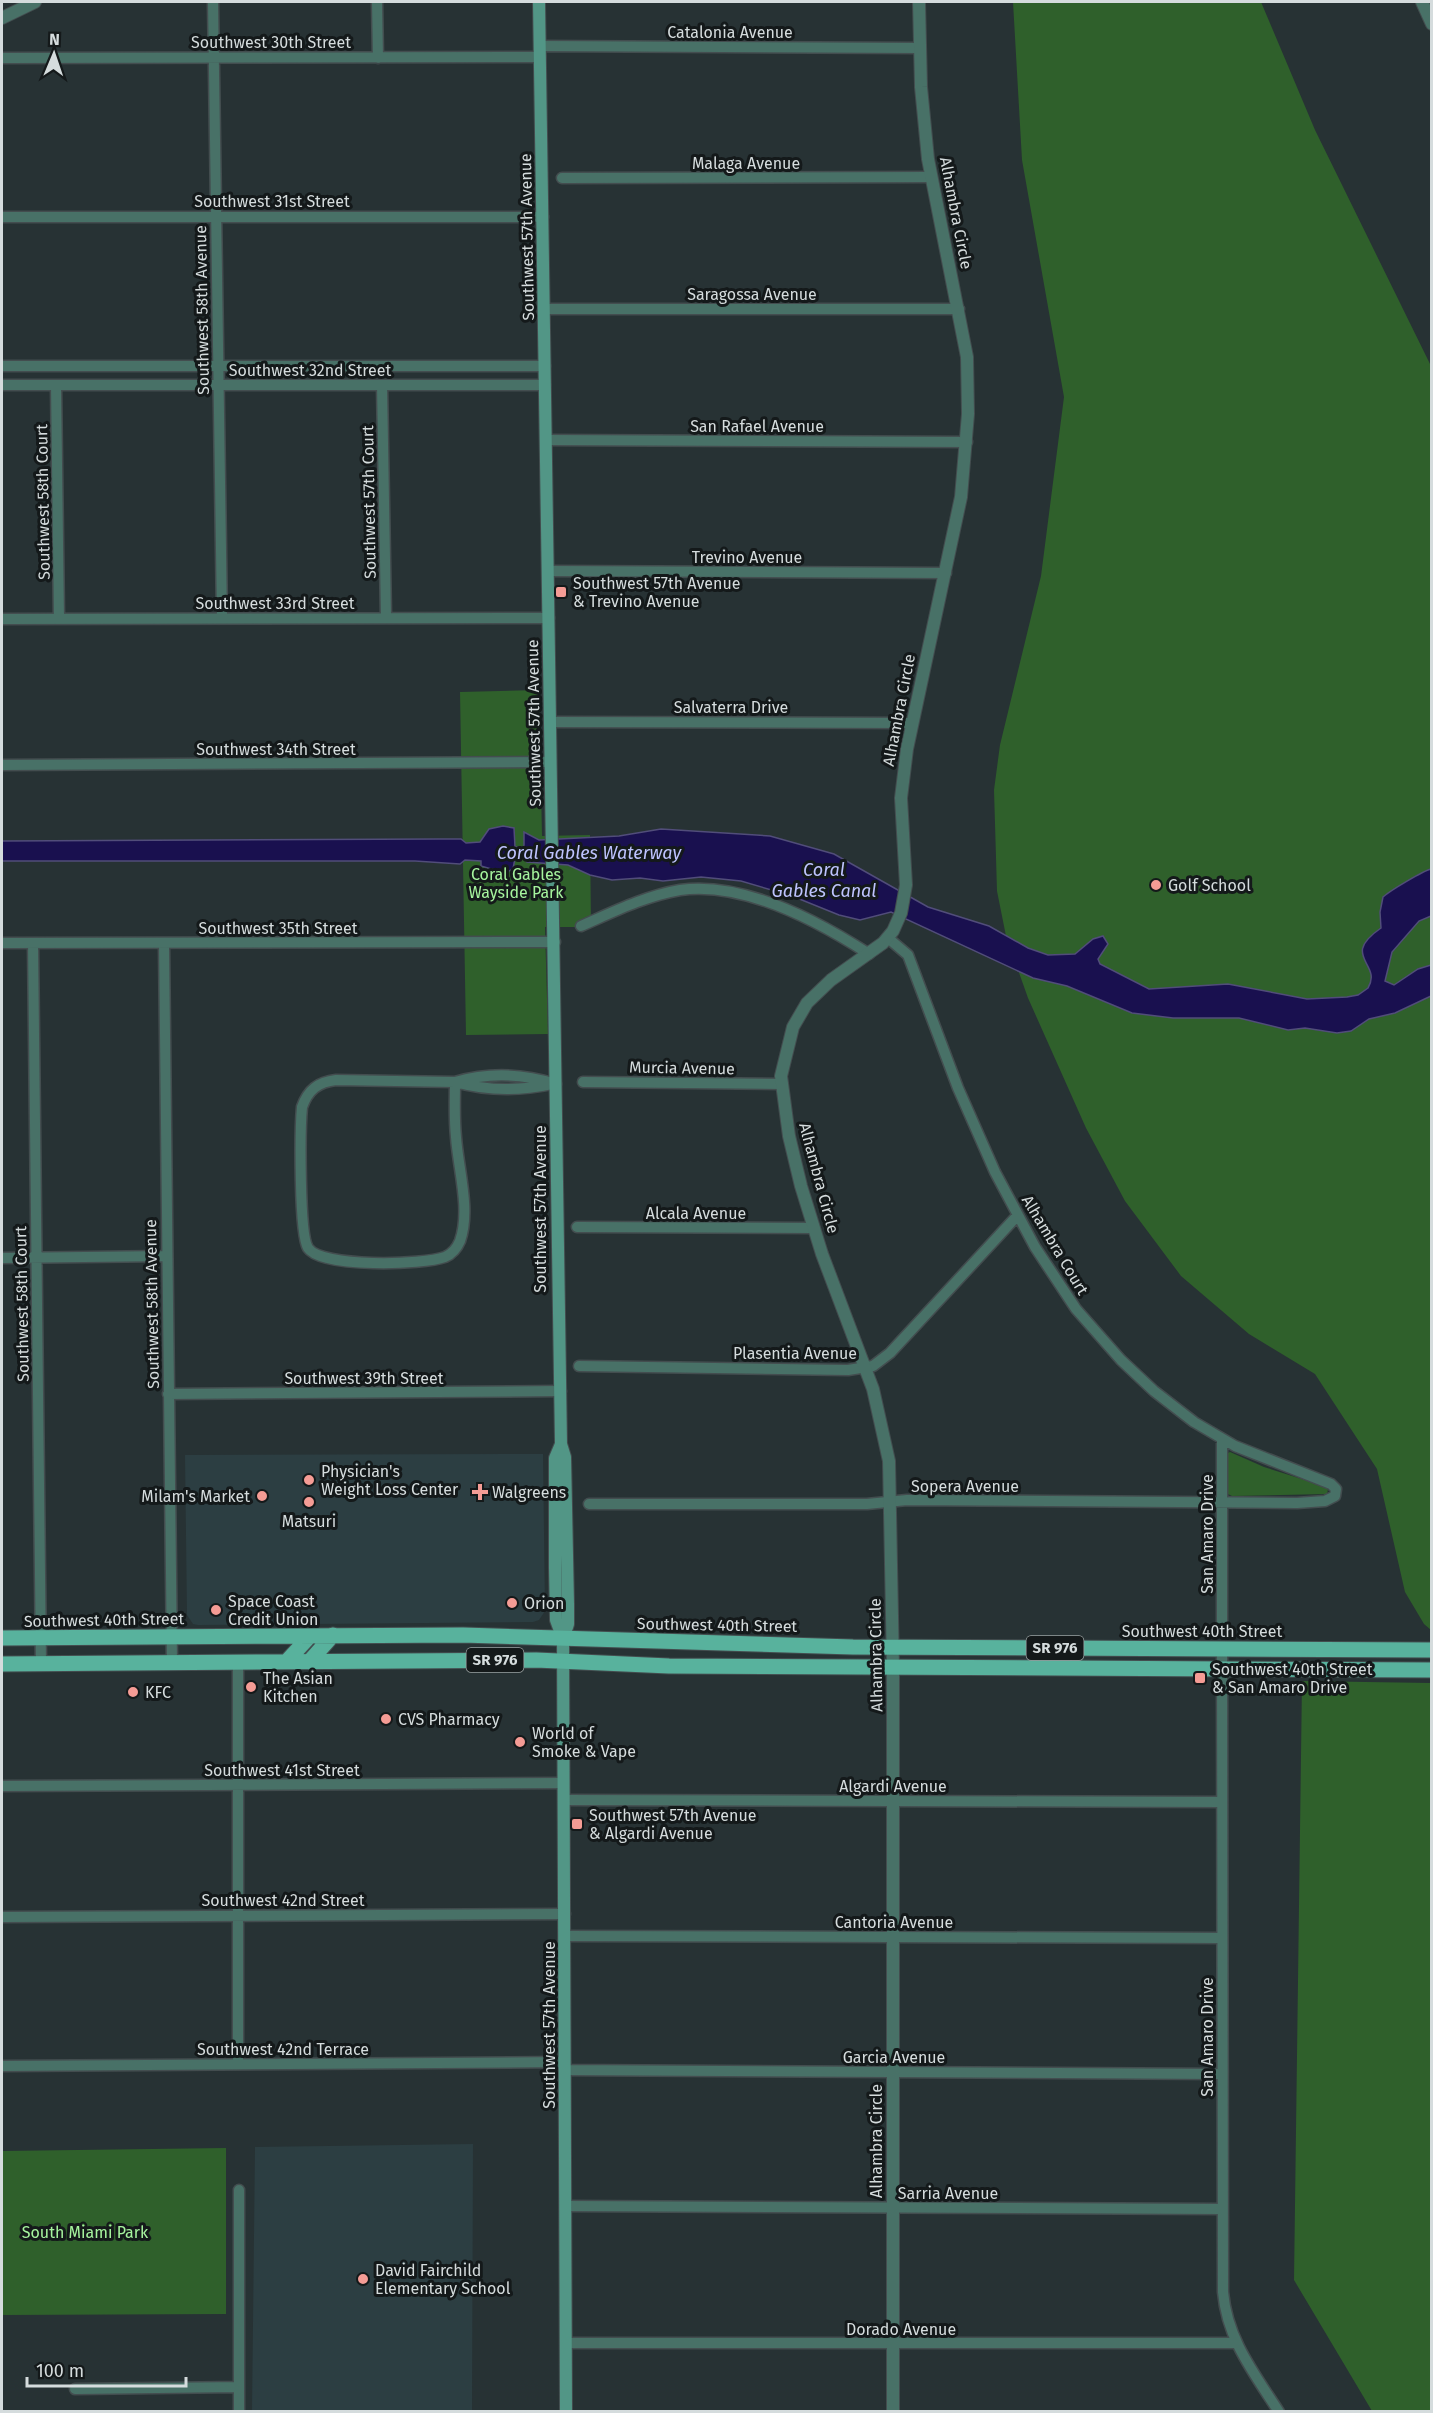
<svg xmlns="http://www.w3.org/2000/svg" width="1433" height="2413" viewBox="0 0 1433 2413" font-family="'Fira Sans',sans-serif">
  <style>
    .built { fill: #2c3e42 }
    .green { fill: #2f602b }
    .water { fill: #19104f; stroke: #514d7a; stroke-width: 1.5 }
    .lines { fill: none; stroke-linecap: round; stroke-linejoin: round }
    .minor-casing { stroke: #434d4f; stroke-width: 13 }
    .tertiary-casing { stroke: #434d4f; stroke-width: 14 }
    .secondary-casing { stroke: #434d4f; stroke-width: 14 }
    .primary-casing { stroke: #434d4f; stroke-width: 17 }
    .minor { stroke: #487167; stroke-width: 10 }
    .tertiary { stroke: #487167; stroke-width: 12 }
    .secondary { stroke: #529686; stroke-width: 12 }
    .primary { stroke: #58b29d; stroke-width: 15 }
    .poi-dot { fill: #f59c95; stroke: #14191a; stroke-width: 2 }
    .labels { text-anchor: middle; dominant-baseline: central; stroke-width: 6; stroke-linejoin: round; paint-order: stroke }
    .shield { fill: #14191a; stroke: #9ba2a2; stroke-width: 1.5 }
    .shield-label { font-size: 15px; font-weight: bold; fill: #d5dcdd }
    .street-label { font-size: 16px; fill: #d5dcdd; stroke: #14191a }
    .poi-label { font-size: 16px; fill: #d5dcdd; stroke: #14191a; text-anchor: start }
    .park-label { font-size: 16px; fill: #a6f49e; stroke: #14191a }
    .water-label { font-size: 18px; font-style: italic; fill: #bec3fe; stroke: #14191a }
  </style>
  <rect width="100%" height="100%" fill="#273234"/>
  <path class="built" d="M543,1454l2,157 -6,9 -6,2 -335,3 -5,-1 -6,-9 -2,-160z
    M473,2144l-1,267h-220l3,-264z"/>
  <path class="green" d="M1013,2h248l54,128 116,236v1264l-7,-6 -19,-32 -28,-123 -62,-95 -66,-40 -68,-58 -56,-75 -39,-73 -58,-130 -22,-62 -9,-45 -3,-101 6,-45 41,-169 23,-179 -42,-237z
    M539,690l3,146 48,-1 1,92h-46l3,107 -82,1 -6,-343z
    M1230,1452l34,15 60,19 4,3 -1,5 -95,2 -6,-3v-39z
    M1302,1681l129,2v728h-59l-78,-131z
    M226,2148v166l-224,1v-164z"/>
  <path class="water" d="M503,826l11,2 1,19h9v-15l15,8 80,-4 42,-7 109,7 64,18 94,53 61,19 39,22 20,7 27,-1 18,-15 10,-3 5,8 -10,15 2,5 49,25 79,-5 79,15 40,-2 11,-2 10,-7c15,-25 -29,-31 13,-60l-1,-16 3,-15c8,-7 40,-26 48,-28v47l-12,5 -27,31 -7,29 9,4 24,-16 13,-4v31l-36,17 -26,6 -18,12 -14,2 -32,-5 -17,2 -49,-12h-66l-41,-5 -65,-27 -34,-8 -142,-66 -31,8 -21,-5 -47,-19 -51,-15 -40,-4 -38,4 -23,-3 -28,2 -22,-5 -22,-10 -41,-3 -3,-4h-9l-2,11 -8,4 -24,-7v-5l-16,-1 -5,4 -45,-3h-413v-20l439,-2h20l5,4 14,-1 9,-13z"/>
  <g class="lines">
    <defs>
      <path id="minor" d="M213,2l9,616
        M377,2l1,56
        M540,46l380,2
        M2,58l538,-1
        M562,178l369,-1
        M2,217h541
        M544,309h415
        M2,366h543
        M2,385h543
        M56,385l3,234
        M382,385l4,232
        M546,440l421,2
        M548,571l398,2
        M2,619l547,-1
        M551,722l361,1
        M2,765l548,-3
        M581,926c32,-14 64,-30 99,-36 63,-9 138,31 189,64
        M2,943l553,-1
        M33,943l8,721
        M164,944l8,719
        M336,1080l119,2c0,18 -1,36 1,55 2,31 15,73 4,104 -3,7 -8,13 -15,16 -22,8 -124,11 -137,-9 -9,-14 -8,-120 -6,-141 6,-17 16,-25 34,-27z
        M455,1082c34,-10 66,-9 101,2
        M455,1082c32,9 65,9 97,2
        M583,1082l199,2
        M577,1227l237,1
        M2,1258l165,-2
        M579,1366l269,4 25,-4 17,-13 128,-138
        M168,1394l393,-3
        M1222,1439v191
        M589,1504h278l40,-4 390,3 28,-2 10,-5 1,-7 -5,-5 -96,-38 -41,-24 -40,-31 -33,-31 -45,-51 -41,-62 -40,-75 -37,-84 -50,-133 -20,-17
        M1222,1649l1,643c4,47 31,81 56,120
        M2,1786l561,-3
        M564,1800l658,2
        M2,1917l563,-3
        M565,1936l657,2
        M238,2064v-402
        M2,2066l563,-4
        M565,2070l657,4
        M239,2190v222
        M566,2206l656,3
        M566,2343h670
        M75,2389l164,-2"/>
      <path id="tertiary" d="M1422,2l10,22
        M2,18l33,-16
        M893,2412v-745l-4,-206 -16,-72 -51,-135 -21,-68 -12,-50 -8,-60 12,-49 14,-24 24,-23 52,-37 10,-12 8,-18 5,-28 -5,-87 6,-49 54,-252 7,-83 -1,-57 -39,-198 -7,-72 -2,-85"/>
      <path id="secondary" d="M539,2l22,1442 4,13 3,147v20l-5,15
        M561,1444l-6,14v110l1,52 7,19 3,773"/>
      <path id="primary" d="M2,1638l461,-3 390,12 579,3
        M286,1662l24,-26
        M309,1662l24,-27
        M2,1664l534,-4 133,6 763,4"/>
    </defs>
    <use href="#minor" class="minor-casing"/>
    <use href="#tertiary" class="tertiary-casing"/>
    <use href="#secondary" class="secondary-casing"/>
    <use href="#primary" class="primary-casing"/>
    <use href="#minor" class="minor"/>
    <use href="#tertiary" class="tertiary"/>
    <use href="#secondary" class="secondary"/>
    <use href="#primary" class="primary"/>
  </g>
  <g class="poi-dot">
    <rect x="555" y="586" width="12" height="12" rx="3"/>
    <circle cx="1156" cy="885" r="6"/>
    <circle cx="309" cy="1480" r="6"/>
    <path d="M477 1483h6v6h6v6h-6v6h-6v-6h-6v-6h6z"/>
    <circle cx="262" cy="1496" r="6"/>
    <circle cx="309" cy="1502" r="6"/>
    <circle cx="512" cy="1603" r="6"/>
    <circle cx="216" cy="1610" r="6"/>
    <rect x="1194" y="1672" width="12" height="12" rx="3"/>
    <circle cx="251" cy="1687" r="6"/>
    <circle cx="133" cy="1692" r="6"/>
    <circle cx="386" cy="1719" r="6"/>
    <circle cx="520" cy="1742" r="6"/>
    <rect x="571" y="1818" width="12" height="12" rx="3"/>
    <circle cx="363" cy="2279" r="6"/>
  </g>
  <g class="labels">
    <g class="shield">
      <rect x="1026.5" y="1636" width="57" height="24" rx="4.5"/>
      <rect x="466.5" y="1648" width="57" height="24" rx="4.5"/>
    </g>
    <g class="shield-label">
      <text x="1055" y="1648">SR 976</text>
      <text x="495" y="1660">SR 976</text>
    </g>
    <g class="street-label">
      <text x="730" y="32">Catalonia Avenue</text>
      <text x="271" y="42">Southwest 30th Street</text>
      <text x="746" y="163">Malaga Avenue</text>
      <text x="272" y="201">Southwest 31st Street</text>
      <text transform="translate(956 213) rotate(79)">Alhambra Circle</text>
      <text transform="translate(527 237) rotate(-91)">Southwest 57th Avenue</text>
      <text x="752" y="294">Saragossa Avenue</text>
      <text transform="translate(202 310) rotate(-91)">Southwest 58th Avenue</text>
      <text x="310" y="370">Southwest 32nd Street</text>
      <text x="757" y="426">San Rafael Avenue</text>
      <text transform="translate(43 502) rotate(-91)">Southwest 58th Court</text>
      <text transform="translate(369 502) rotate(-91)">Southwest 57th Court</text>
      <text x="747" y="557">Trevino Avenue</text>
      <text x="275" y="603">Southwest 33rd Street</text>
      <text x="731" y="707">Salvaterra Drive</text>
      <text transform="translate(899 710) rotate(-79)">Alhambra Circle</text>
      <text transform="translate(534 723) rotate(-91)">Southwest 57th Avenue</text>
      <text x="276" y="749">Southwest 34th Street</text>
      <text x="278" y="928">Southwest 35th Street</text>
      <text transform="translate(682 1068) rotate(1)">Murcia Avenue</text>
      <text transform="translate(819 1178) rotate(75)">Alhambra Circle</text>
      <text transform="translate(540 1209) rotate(-90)">Southwest 57th Avenue</text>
      <text x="696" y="1213">Alcala Avenue</text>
      <text transform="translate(1055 1245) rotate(59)">Alhambra Court</text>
      <text transform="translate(22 1304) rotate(-91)">Southwest 58th Court</text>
      <text transform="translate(152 1304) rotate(-91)">Southwest 58th Avenue</text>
      <text x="795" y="1353">Plasentia Avenue</text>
      <text x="364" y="1378">Southwest 39th Street</text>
      <text x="965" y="1486">Sopera Avenue</text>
      <text transform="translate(1207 1534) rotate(-90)">San Amaro Drive</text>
      <text transform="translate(104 1620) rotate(-1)">Southwest 40th Street</text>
      <text transform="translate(717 1625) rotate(1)">Southwest 40th Street</text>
      <text x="1202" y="1631">Southwest 40th Street</text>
      <text transform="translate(876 1655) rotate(-91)">Alhambra Circle</text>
      <text x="282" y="1770">Southwest 41st Street</text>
      <text x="893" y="1786">Algardi Avenue</text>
      <text x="283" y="1900">Southwest 42nd Street</text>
      <text x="894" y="1922">Cantoria Avenue</text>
      <text transform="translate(549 2025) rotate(-90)">Southwest 57th Avenue</text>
      <text transform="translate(1207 2037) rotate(-90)">San Amaro Drive</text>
      <text x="283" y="2049">Southwest 42nd Terrace</text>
      <text x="894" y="2057">Garcia Avenue</text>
      <text transform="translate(876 2141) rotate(-90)">Alhambra Circle</text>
      <text x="948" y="2193">Sarria Avenue</text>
      <text x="901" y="2329">Dorado Avenue</text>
    </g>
    <g class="poi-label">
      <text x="573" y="583">Southwest 57th Avenue<tspan x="573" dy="18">&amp; Trevino Avenue</tspan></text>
      <text x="1168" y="885">Golf School</text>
      <text x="321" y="1471">Physician's<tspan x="321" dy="18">Weight Loss Center</tspan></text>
      <text x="492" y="1492">Walgreens</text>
      <text x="250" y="1496" text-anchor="end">Milam's Market</text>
      <text x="309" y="1521" text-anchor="middle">Matsuri</text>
      <text x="228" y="1601">Space Coast<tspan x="228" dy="18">Credit Union</tspan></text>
      <text x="524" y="1603">Orion</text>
      <text x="1212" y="1669">Southwest 40th Street<tspan x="1212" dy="18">&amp; San Amaro Drive</tspan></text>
      <text x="263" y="1678">The Asian<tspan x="263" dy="18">Kitchen</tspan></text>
      <text x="145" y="1692">KFC</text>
      <text x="398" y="1719">CVS Pharmacy</text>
      <text x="532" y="1733">World of<tspan x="532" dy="18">Smoke &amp; Vape</tspan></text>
      <text x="589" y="1815">Southwest 57th Avenue<tspan x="589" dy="18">&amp; Algardi Avenue</tspan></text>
      <text x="375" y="2270">David Fairchild<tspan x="375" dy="18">Elementary School</tspan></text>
    </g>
    <g class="park-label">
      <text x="516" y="874">Coral Gables<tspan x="516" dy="18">Wayside Park</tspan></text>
      <text x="85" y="2232">South Miami Park</text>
    </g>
    <g class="water-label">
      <text x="589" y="853">Coral Gables Waterway</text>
      <text x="824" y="870">Coral<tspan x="824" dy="21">Gables Canal</tspan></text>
    </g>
  </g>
  <rect width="1433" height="2413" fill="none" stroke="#d5dcdd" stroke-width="6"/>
  <g transform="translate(54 54) rotate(2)" stroke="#14191a" stroke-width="4.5" paint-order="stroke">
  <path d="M0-4.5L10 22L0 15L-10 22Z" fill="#d5dcdd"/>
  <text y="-9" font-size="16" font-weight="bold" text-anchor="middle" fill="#d5dcdd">N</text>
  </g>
  <path d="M27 2377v9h159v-9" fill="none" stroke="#d5dcdd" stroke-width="3"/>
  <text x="36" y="2377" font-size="18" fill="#d5dcdd" stroke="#14191a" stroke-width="4.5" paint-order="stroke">100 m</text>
</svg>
